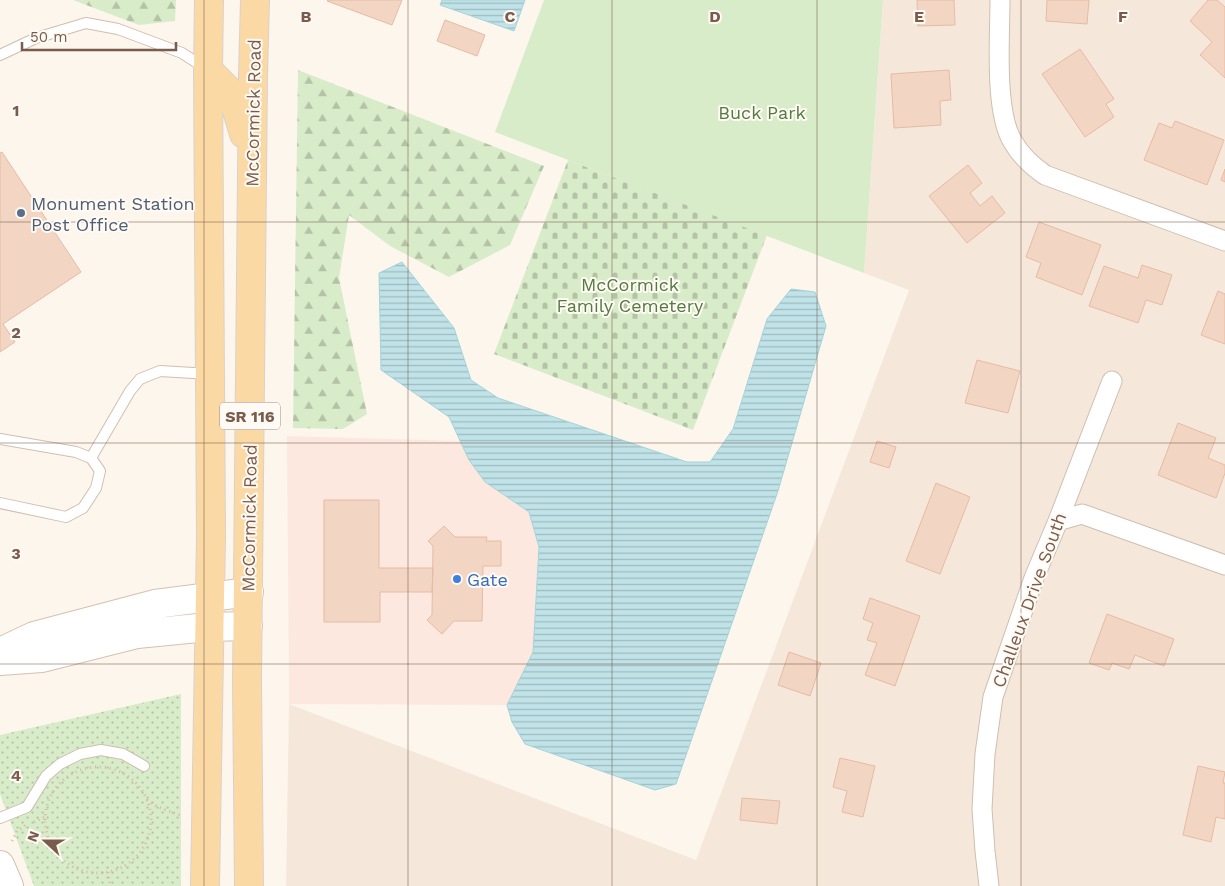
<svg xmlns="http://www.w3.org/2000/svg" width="1225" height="886" viewBox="0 0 1225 886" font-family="'Work Sans',sans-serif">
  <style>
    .residential { fill: #f5e8da }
    .commercial { fill: #fde8e0 }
    .grass { fill: url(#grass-dots) }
    .forest { fill: url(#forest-firs) }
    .cemetery { fill: url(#cemetery-stones) }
    .park { fill: #d8ecc9 }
    .water { fill: url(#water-rules); stroke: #a5d3da }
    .building { fill: #f3d5c3; stroke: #e6bba3 }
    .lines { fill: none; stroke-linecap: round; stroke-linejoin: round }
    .lane-casing { stroke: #d1beb0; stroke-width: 12 }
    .street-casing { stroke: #d1beb0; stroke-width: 21 }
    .secondary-casing { stroke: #d6c0b0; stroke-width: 30 }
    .primary-casing { stroke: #dad1cd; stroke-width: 30 }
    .path { stroke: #d9b8a5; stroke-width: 3; stroke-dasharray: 1 4; stroke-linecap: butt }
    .lane { stroke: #fff; stroke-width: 10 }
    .street { stroke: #fff; stroke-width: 19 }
    .secondary { stroke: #fff; stroke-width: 28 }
    .primary { stroke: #fbd9a5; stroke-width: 28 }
    .grid { fill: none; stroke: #7a5c4d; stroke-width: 1; stroke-opacity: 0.55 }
    .service-dot { fill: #5c6f8a; stroke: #fffaf3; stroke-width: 2 }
    .shop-dot { fill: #3f7fe0; stroke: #fffaf3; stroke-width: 2 }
    .labels { text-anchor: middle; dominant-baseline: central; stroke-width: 4; stroke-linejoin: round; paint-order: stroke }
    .shield { fill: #fffaf3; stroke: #a28b7f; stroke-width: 1 }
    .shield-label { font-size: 16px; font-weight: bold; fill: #7a5c4d }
    .park-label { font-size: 18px; fill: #537a41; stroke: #fffaf3 }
    .street-label { font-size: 18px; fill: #7a5c4d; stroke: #fffaf3 }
    .service-label { font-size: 18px; fill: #4e5e75; stroke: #fffaf3; text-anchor: start }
    .shop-label { font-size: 18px; fill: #366cbe; stroke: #fffaf3; text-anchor: start }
    .grid-label { font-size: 16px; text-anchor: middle; font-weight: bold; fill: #7a5c4d; stroke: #fffaf3; stroke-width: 4; stroke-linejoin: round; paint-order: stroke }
  </style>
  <defs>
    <pattern id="grass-dots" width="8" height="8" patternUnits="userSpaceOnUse" patternTransform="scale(1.25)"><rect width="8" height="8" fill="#d8ecc9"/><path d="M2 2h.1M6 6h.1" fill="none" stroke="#b4c2a5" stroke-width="1.8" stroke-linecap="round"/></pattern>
    <pattern id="forest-firs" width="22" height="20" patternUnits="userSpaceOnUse" patternTransform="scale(1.25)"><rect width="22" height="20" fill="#d8ecc9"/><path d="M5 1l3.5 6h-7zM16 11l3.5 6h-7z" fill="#b4c2a5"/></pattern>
    <pattern id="cemetery-stones" width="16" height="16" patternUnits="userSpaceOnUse" patternTransform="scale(1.25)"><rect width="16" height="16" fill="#d8ecc9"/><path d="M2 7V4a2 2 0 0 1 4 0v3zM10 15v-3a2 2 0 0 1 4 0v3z" fill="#b4c2a5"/></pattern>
    <pattern id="water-rules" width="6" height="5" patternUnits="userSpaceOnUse" patternTransform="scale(1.25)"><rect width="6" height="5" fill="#bfe3e8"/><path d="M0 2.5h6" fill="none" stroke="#a0bbbe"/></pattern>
  </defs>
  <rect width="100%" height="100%" fill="#fdf6ec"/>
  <path class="residential" d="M883,0h342v886h-939l3,-182 407,156 213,-570 -45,-17z"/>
  <path class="commercial" d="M287,436l173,5 9,19 16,22 44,30 10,35 -6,105 -26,53 -218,-1z"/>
  <path class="grass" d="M181,694v192h-147l-34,-92v-59z"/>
  <path class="forest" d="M73,0h103l-1,21 -36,4z
    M298,70l246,96 -34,79 -61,32 -59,-31 -41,-31 -10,63 28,136 -24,15 -50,-1z"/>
  <path class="cemetery" d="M568,160l199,75 -74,195 -199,-76z"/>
  <path class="park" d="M544,0h339l-19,273 -369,-141z"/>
  <path class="water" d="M442,0h83l-11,31 -74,-26z
    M402,262l52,66 17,52 27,18 189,64h23l23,-33 34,-110 24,-30 24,3 11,34 -48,165 -102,293 -21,6 -130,-46 -13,-22 -5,-17 26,-53 6,-105 -10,-35 -44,-30 -16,-22 -20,-43 -68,-47 -2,-97z"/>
  <path class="building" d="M328,0h74l-10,25 -65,-24z
    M917,0h37l1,25 -37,1z
    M1047,0h42l-2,24 -41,-3z
    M1208,0h9l8,7v71l-25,-23 12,-13 -22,-21z
    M445,20l40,15 -8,21 -40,-15z
    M1080,49l34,50 -8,5 8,13 -29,20 -43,-63z
    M949,70l2,30 -11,1 1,24 -47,3 -3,-54z
    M1175,121l49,19 -17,45 -63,-25 15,-37 13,5z
    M2,152l79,120 -78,52 12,18 -15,10v-199z
    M968,165l14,18 -12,10 10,13 12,-10 13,17 -38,30 -38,-47z
    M1225,169v13l-4,-2z
    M1039,222l62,23 -19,50 -46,-18 5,-14 -15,-6z
    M1142,265l30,10 -10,30 -16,-5 -8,23 -49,-17 15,-40 34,12z
    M1218,291l7,3v50l-24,-9z
    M977,360l43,11 -12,42 -43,-10z
    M1178,423l38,15 -8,20 17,7v8l-9,25 -58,-23z
    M877,441l19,6 -7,21 -19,-6z
    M936,483l34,14 -30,77 -34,-13z
    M324,500h55v68h54l-1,24h-52v30h-56z
    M444,526l11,11h32l-1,4h15v25h-18l-1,55h-28l-12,13 -15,-14 5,-5 1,-69 -5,-5z
    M870,598l50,18 -25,70 -30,-11 12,-32 -10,-3 6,-17 -10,-4z
    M1107,614l67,25 -10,27 -29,-11 -6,14 -17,-6 -3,7 -20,-7z
    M789,652l32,11 -11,33 -32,-11z
    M840,758l35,8 -12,51 -21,-5 5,-21 -14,-4z
    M1198,766l27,6 -2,11h2v36l-9,-2 -5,25 -28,-7z
    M742,798l38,3 -3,23 -37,-4z"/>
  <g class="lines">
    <defs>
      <path id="lane" d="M0,55l36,-17 50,-15 32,6 64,24 23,15
        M0,439l76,13 15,6 9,13 -4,17 -13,20 -17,9 -66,-14
        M91,458l39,-67 10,-12 20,-8 50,3
        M0,818l27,-11 19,-31 14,-12 20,-10 21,-4 22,4 21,12"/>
      <path id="street" d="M1000,0c0,36 -6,112 13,142 8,14 19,24 32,33l180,66
        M1058,521l24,-7 143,51
        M989,886l-4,-35 -3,-42 3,-55 8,-57 41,-119 24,-57 54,-140"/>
      <path id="secondary" d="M0,652l34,-16 121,-32 94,-12
        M0,661l42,-3 95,-24 71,-7 40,-1
        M0,865l9,21"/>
      <path id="primary" d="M208,70l24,24 12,40
        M205,886l6,-349 -3,-467 1,-70
        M249,886l-2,-205 6,-605 2,-76"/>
    </defs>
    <use href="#lane" class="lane-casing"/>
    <use href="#street" class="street-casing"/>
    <use href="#secondary" class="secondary-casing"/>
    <use href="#primary" class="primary-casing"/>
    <path class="path" d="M45 820a53 53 0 1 1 106 0a53 53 0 1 1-106 0Z
      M147,800l11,7 24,9
      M34,822l11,-5
      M12,841l5,-10 9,-6
      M108,872l2,14"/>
    <use href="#lane" class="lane"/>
    <use href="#street" class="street"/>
    <use href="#secondary" class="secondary"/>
    <use href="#primary" class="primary"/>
  </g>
  <path class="grid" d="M204,0v886M408,0v886M612,0v886M817,0v886M1021,0v886M0,222h1225M0,443h1225M0,664h1225"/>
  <circle class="service-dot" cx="21" cy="213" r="5"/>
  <circle class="shop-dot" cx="457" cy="579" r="5"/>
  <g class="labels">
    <rect class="shield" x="220" y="402.5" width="60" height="27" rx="4"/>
    <g class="shield-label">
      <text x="250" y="416">SR 116</text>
    </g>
    <g class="park-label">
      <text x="762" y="112">Buck Park</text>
      <text x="630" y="284">McCormick<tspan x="630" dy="21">Family Cemetery</tspan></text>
    </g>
    <g class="street-label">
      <text transform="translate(253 113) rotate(-89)">McCormick Road</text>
      <text transform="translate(249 518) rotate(-89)">McCormick Road</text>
      <text transform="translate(1029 600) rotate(-70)">Challeux Drive South</text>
    </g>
    <g class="service-label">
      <text x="31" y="203">Monument Station<tspan x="31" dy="21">Post Office</tspan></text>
    </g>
    <g class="shop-label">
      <text x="467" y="579">Gate</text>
    </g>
  </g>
  <g class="grid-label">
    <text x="306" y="22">B</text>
    <text x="510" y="22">C</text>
    <text x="715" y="22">D</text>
    <text x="919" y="22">E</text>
    <text x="1123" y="22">F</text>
    <text x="16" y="116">1</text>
    <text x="16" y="338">2</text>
    <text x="16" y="559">3</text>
    <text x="16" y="781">4</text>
  </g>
  <g transform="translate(45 841) rotate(291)" stroke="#fffaf3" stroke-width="4" paint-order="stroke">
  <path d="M0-4L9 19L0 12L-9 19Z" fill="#7a5c4d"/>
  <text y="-8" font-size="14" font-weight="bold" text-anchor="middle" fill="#7a5c4d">N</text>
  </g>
  <path d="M22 42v8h154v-8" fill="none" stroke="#7a5c4d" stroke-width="2.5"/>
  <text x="30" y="42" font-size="15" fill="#7a5c4d" stroke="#fffaf3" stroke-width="4" paint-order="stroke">50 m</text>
</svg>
